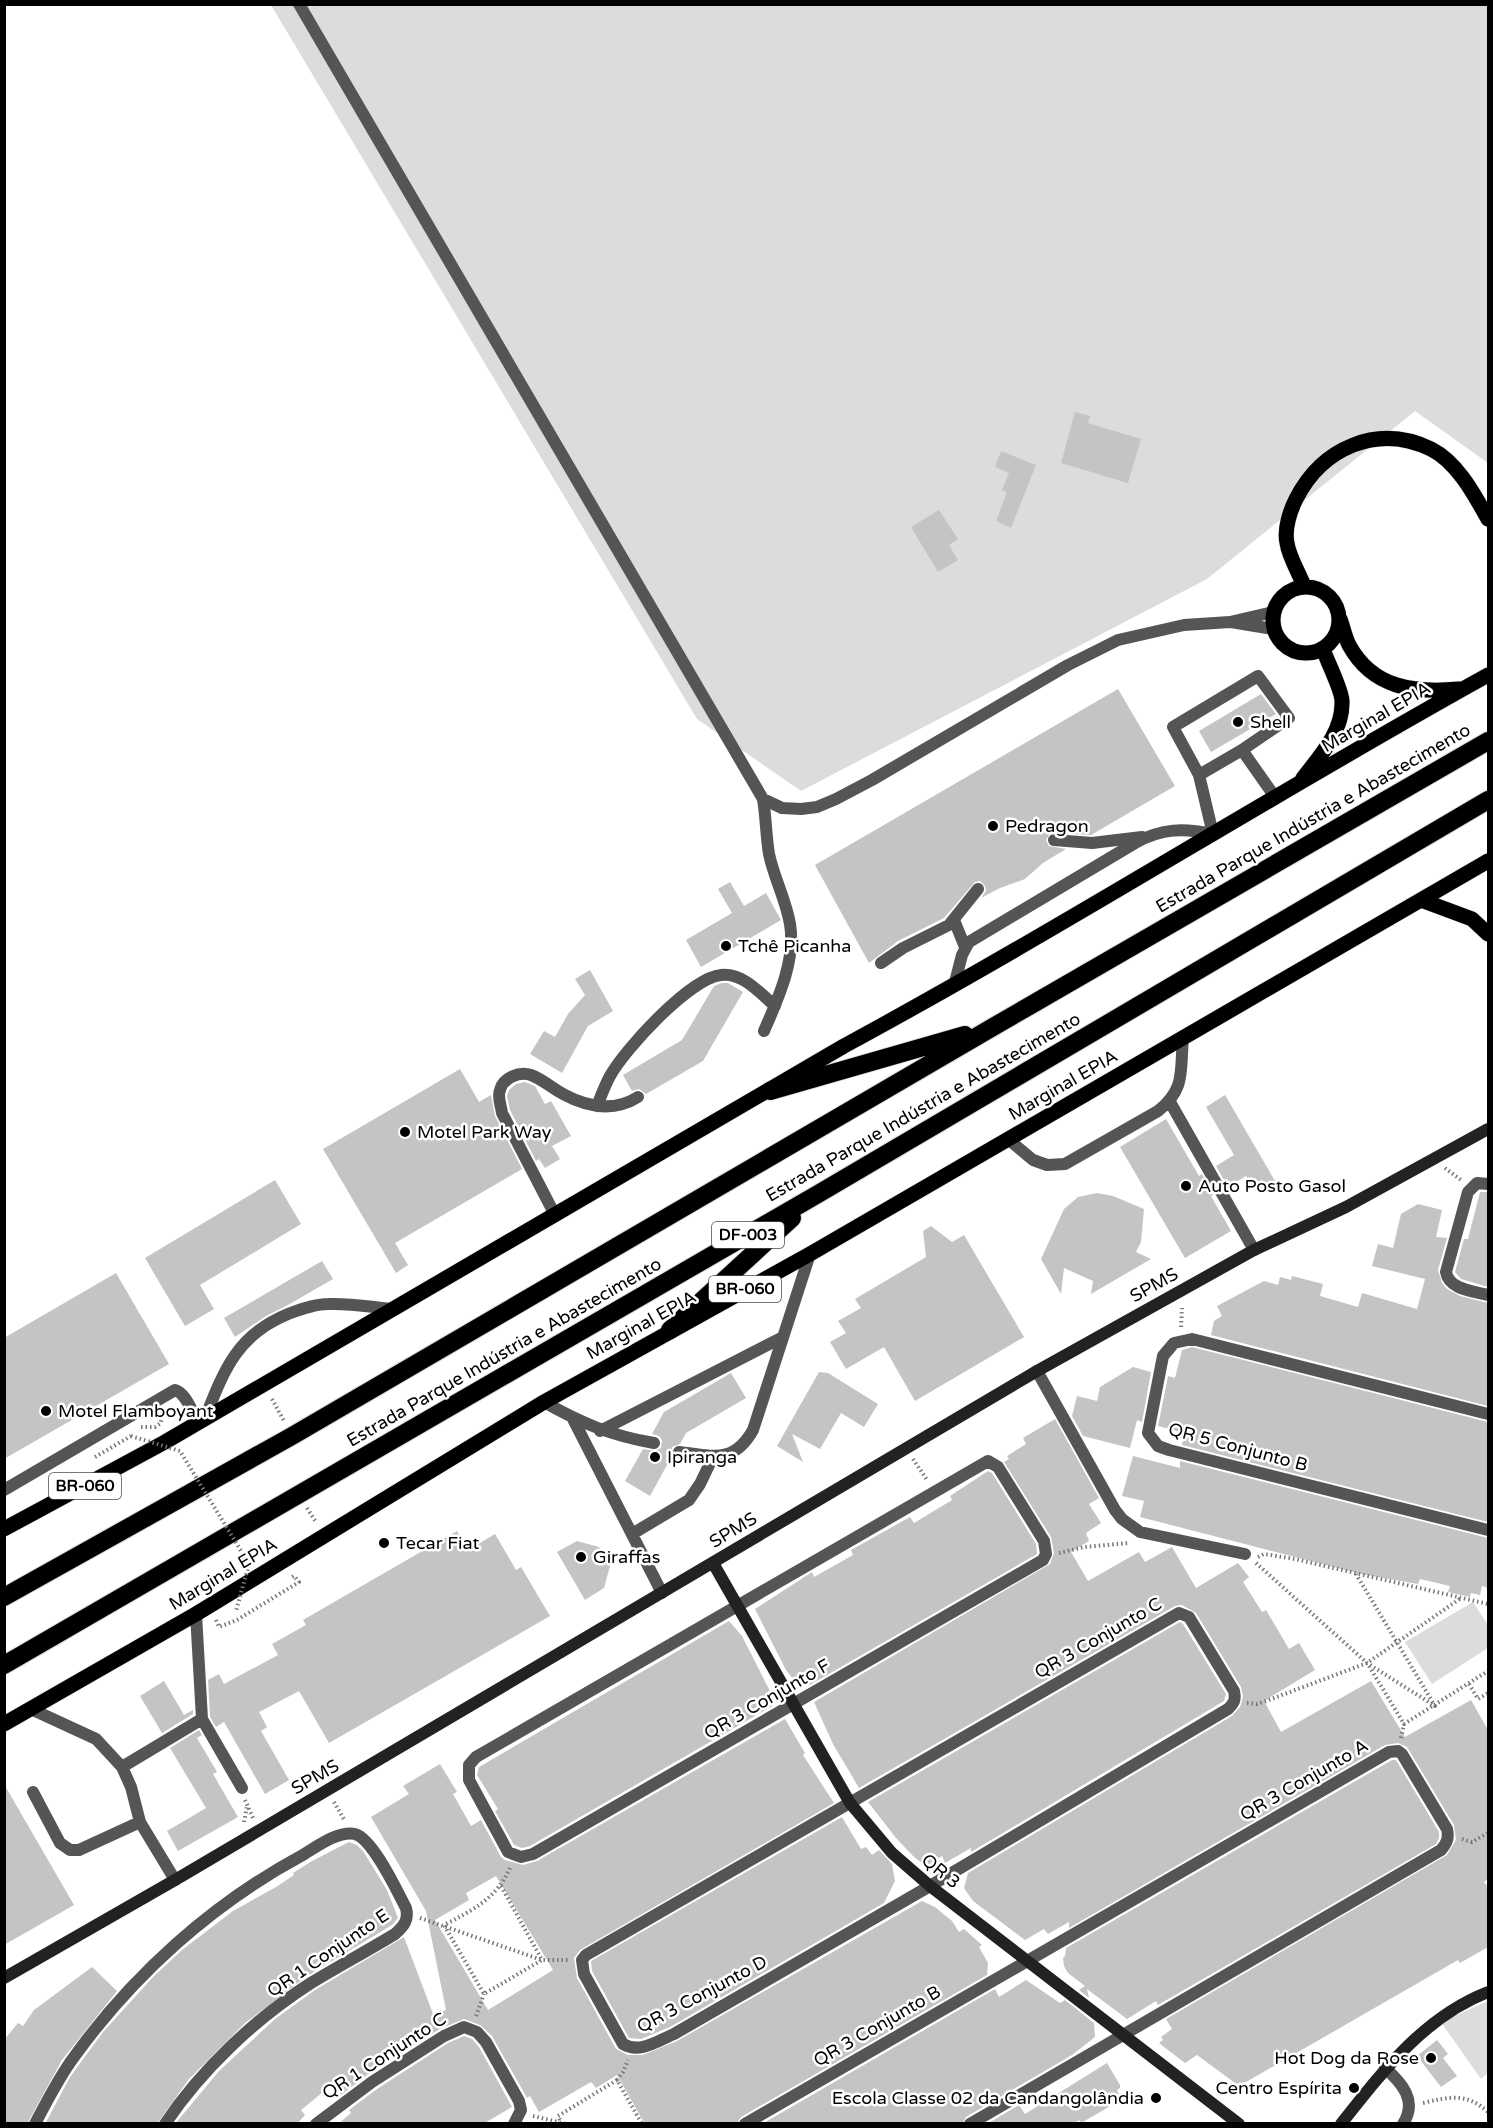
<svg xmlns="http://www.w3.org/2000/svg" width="1493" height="2128" viewBox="0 0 1493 2128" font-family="'Varela Round',sans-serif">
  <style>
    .green { fill: #dcdcdc }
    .building { fill: #c4c4c4; fill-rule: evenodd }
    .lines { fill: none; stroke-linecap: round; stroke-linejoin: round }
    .primary-casing { stroke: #dbdbdb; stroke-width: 16 }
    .highway-casing { stroke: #dbdbdb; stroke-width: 20 }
    .path { stroke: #777; stroke-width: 4; stroke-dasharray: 1.5 3; stroke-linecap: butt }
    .lane { stroke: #555; stroke-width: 12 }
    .street { stroke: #555; stroke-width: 12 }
    .secondary { stroke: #222; stroke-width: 12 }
    .primary { stroke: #000; stroke-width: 15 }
    .highway { stroke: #000; stroke-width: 18 }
    .path-bridge { stroke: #777; stroke-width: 4; stroke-dasharray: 1.5 3; stroke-linecap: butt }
    .poi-dot { fill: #000; stroke: #fff; stroke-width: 2 }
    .labels { text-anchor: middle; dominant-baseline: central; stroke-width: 5; stroke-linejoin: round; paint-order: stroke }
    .shield { fill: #fff; stroke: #4c4c4c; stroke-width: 1.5 }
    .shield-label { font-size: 16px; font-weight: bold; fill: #000 }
    .street-label { font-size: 18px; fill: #000; stroke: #fff }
    .poi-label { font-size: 18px; fill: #000; stroke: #fff; text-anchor: start }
  </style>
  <rect width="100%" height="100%" fill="#fff"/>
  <path class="green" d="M271,5h1217v458l-73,-52 -208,168 -406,212 -104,-72z
    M1473,1602l15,23v23l-56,36 -27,-42z
    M1488,2001v72l-7,6 -40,-57z"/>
  <path class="building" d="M1075,412l15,4 -2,7 53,16 -13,44 -67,-20z
    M1001,451l35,14 -25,63 -15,-7 11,-29 -5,-2 7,-17 -14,-6z
    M939,510l19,29 -9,6 9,15 -20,12 -27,-45z
    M1118,689l57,97 -84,49 -41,-2 -4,7 3,6 17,3 -23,14 -18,16 -25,9 -19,10 5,-7 -1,-5 -5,-5 -5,1 -31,36 -46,23 -29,22 -54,-98z
    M1261,694l15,20 -65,38 -12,-21z
    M730,882l14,24 22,-13 15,27 -80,47 -15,-27 46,-27 -14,-24z
    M590,970l23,41 -25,15 -26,47 -32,-19 14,-23 11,6 13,-23 17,-19 -10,-16z
    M722,983h6l15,9 -40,69 -57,33 -7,-5 -7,2 -9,-16 59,-35 32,-54z
    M460,1069l19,33 12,-7 4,21 27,53 -127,74 13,22 -12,8 -73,-124z
    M525,1082l10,4 10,18 6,-3 20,35 -19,10 8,13 -15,9 -6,-9 -3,2 -26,-51 -3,-14 2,-6 7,-6z
    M1225,1095l50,86 -19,11 -10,-16 -18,11 -12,-21 18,-11 -28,-48z
    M1166,1119l33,57 3,-2 11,21 -2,1 20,35 -46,27 -65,-111z
    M275,1180l26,44 -101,61 14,24 -29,17 -40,-68z
    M1480,1192h8v95l-27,-8 -6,-7 9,-33h4z
    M1097,1193l16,3 31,13 -3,33 -5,10 15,7 -60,35 2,-13 -29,-13 -3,26 -20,-35 23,-50 14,-12z
    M1418,1204l24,6 -6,27 11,1 -9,32 4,13 5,6 13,7 28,7v103l-277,-71 3,-14 8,-5 -5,-10 47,-25 14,4 2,-8 11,3 1,-4 31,8 -3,12 38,11 4,-14 55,16 8,-30 -53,-13 6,-22 15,4 8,-34z
    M931,1226l21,16 12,-7 60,102 -109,64 -31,-54 -38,22 -16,-27 16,-9 -8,-12 23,-13 -6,-9 71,-42 -3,-26z
    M322,1261l11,18 -45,26 -22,11 -31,21 -11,-19z
    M116,1273l53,91 -165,95v-121z
    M1192,1347l296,75v100l-306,-77 2,-12 -26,-7 10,-50 7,2 7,-28z
    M1133,1367l18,5 -9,50 -5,-2 -7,28 -47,-12 -11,-20 5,-20 20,5 3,-14z
    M819,1372l9,1 50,31 -14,23 -23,-14 -21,36 -28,-15 11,28 -26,-16z
    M731,1373l15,25 -60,35 -6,11 -8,3v9l-22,40 -25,-15 18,-32 13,2 5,-3 1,-8 -3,-4 -7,-2 12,-22z
    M1055,1419l44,79 -10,6 12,19 -15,10 3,8 -18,11 17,29 51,-29 6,10 27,-15 24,41 42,-25 11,14 -6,5 19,30 4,-2 23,39 10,-6 16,27 -51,31 17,31 90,-51 34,56 66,-37 17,30v149l-4,3 4,5v60l-28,16 -2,-3 -219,126 -42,-31 -12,8 -26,-20 4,-3 -2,-3 11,-8 -6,-10 281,-164 9,-15 -2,-15 -47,-78 -9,-4 -13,2 -316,183v-6l-21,12 -4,-5 -19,11 -52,-39 -9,-13 4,-15 264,-157 8,-9 3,-10 -2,-10 -45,-74 -14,-8 -7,1 -316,182 -26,-44 -19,-42 236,-138 4,-11 -3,-16 -47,-75 5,-3 -2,-3 19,-12 -3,-6z
    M1133,1456l47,12v-7l308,77v50l-6,-2 -2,9 -9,-2 -1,4 -22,-5 2,-6 -30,-7 -2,5 -57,-10 -221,-57 4,-16 -22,-5z
    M988,1471l4,2 44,71 1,10 -229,132 -1,-4 -8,5 -13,-17 -31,-61 57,-37 2,5 39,-22 -2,-5 59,-33 4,6 38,-23 -2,-4z
    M457,1531l11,19 27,-16 21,36 5,-3 29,49 -221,127 -30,-52 -40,21 8,15 -6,4 28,49 -24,14 -41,-72 -8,5 -6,-10 -2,-37 11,-6 5,10 54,-29 -6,-11 34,-19 -3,-5z
    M577,1541l22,6 11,19 -6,22 -19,12 -28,-48z
    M729,1621l13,15 33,65 -3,2 2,2 -244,141 -8,2 -8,-3 -19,-34 3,-2 -21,-34 2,-8z
    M1180,1622l3,2 43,70 -2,7 -253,151v-4l-26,15 -3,-7 -16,10 -12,-9 -18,-19 -28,-36z
    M164,1681l20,34 9,-5v4l-31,19 -22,-37z
    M785,1719l20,34 -2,2 31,48 -254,147 -6,8 3,20 39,71 12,6h15l34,-14 245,-140 13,6 17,14 7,11 5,-3 18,16 -3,2 9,16 -1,12 -246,142 -4,7h-92l-28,-49 -21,13 -5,-6 -52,30 -9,-16 -3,2 -35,-62 -12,-11 -16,-6 -24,10 -73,46 -26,20 -7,-12 -33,27 4,5 -8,9h-122l44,-53 56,-52 40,-29 89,-53 29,77 13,-4 -20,-99 -55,-94 38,-23 -6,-8 37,-22 17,28 -4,2 18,32 10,-6 20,37 4,3 18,5 14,-4zM496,1876l57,94 -65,40 -53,-90 34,-20 -3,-7z
    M199,1730l3,5 -5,3 20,34 -4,2 25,43 -60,34 -11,-20 39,-23 -36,-60z
    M1392,1760h4l43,72v6l-3,6 -278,161 -2,-4 -29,18 -40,-30 2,9 -10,-8 6,-4 -17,-13 -4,-7 -1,-8 2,-2 1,-8z
    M4,1784l70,121 -70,40z
    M842,1817l19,32 5,-2 6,8 7,-5 13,14 3,17 -11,22 -214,124 -29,12 -12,-1 -37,-67 -1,-10z
    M349,1842l8,3 6,6 24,39 11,28 -6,7 -85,51 -62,47 -56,56 -32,45h-112l25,-47 33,-45 51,-56 28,-26 51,-39 43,-24 18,-12 -1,-2 19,-12z
    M92,1967l25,24 -55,69 -35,64h-23v-84l14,-17 5,3 11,-16z
    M1026,1980l34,23 5,-3 29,23 1,14 -23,18 -106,62 -4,7h-200l233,-135 4,8z
    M464,2036l8,3 7,8 33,60 -29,17h-145l13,-11 -2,-3 28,-21 71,-46z
    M1437,2040l11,14 -5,4 14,18 -16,11 -24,-31z
    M1107,2063l13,22v3l-3,2 2,4 -8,5 3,5 -33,19 -2,-3 -6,4h-86l32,-19 6,9z"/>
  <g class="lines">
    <defs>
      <path id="primary" d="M1304,586c-5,-13 -15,-29 -17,-43 -3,-14 3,-32 9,-44 26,-51 81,-76 135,-50 26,13 43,45 57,70
        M1273 620a33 33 0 1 1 66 0a33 33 0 1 1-66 0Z
        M1340,619c3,8 5,18 9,26 24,44 66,48 110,44
        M1303,778c17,-22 40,-46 39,-77 0,-11 -15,-40 -19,-52
        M1421,900l51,19 16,15
        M4,1529l161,-87 679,-396c218,-118 427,-251 644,-371
        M4,1724l192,-110 348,-212 266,-148 678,-393"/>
      <path id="highway" d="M770,1091l195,-56
        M670,1330l122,-112
        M4,1597l288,-161 701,-409 495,-286
        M4,1665l814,-471 670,-394"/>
    </defs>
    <use href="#primary" class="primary-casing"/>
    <use href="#highway" class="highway-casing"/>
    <path class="path" d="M1445,1168l16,12
      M1181,1327l1,-19
      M272,1399l12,22
      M141,1427h14l6,-4 1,-10
      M95,1457l36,-21
      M913,1459l14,21
      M307,1508l9,14
      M1059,1553l25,-6 45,-4
      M1258,1557l6,-3 31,5 193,45
      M1256,1563l111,100 68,43 -79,-132
      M216,1620l3,7 18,-7 62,-38 -5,-6 -4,2
      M1369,1666l35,58 84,-53
      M1469,1684l9,15 10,-6
      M1247,1703l10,1 9,-3 101,-38 94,-65
      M1401,1738l3,-14
      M245,1800l8,18
      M334,1802l11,19
      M244,1822l3,-16
      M1462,1839l10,3 16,-9
      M501,1886l41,74 -58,34 -40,-69c29,-15 52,-26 66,-57
      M420,1918l122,42h26
      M476,2016l8,-22
      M617,2080l6,-8 5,-12
      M1423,2103c26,-6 43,-11 65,9
      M533,2116l33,8
      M562,2124l-4,-8 59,-36 25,44"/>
    <path class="lane" d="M1242,750l-43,25 -26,-48 85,-51 31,42 -47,32 33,47
      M763,799c3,18 3,37 6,55 5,24 17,46 21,70 6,36 -12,75 -26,107
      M1054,840l38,3 50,-6
      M881,963l22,-15 46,-23 29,-36
      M954,986l8,-31 7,-13 166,-99c27,-15 49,-15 78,-9l-14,-59
      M1170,1102l84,148
      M597,1106c4,-10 8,-21 13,-30 15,-27 80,-98 111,-101 21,-3 39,18 54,31
      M1008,1139l25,21 14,5 18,-1 93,-53c28,-22 22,-40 25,-73
      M555,1215l-53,-102c-1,-8 -5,-16 -2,-23 3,-12 19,-19 31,-15 11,4 21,13 32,19 24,13 51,18 75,3
      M544,1402c37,21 68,34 110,41
      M205,1418c19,-48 32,-83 83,-104 13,-5 27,-10 40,-10 21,-1 43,3 64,5
      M573,1419l89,174
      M600,1431l183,-94
      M679,1452c34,4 55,12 74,-22l57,-176
      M4,1490l171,-100c11,3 17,22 23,32
      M632,1534l57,-34 11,-16 13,-27
      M196,1614l6,105 40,69
      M31,1709l65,30 26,28 9,20 9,35 35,58
      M122,1767l80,-48
      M33,1792l27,51 10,7h9l61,-28
      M1385,2068c17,15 33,33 18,56"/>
    <path class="street" d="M299,4l464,795 19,9 19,1 16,-2 19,-8 36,-19 196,-115 50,-25 66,-15 46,-3 43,-10
      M1231,622l42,7
      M954,920l11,27
      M1488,1184l-11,-1 -9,9 -22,80c3,18 28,19 42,23
      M1037,1371l78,139 7,9 18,13 105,22
      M1488,1414l-296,-75 -18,4 -11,13 -15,77 10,13 11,4 319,80
      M988,1461l10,6 46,74 2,13 -3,6 -510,294 -12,3 -13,-5 -39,-72v-15l7,-8z
      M1179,1613l10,4 45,74c2,9 0,12 -6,18l-298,177 -256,148c-17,7 -34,20 -51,10l-39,-70 -2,-14 4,-5z
      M35,2124c12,-23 24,-47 39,-67 59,-82 138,-153 227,-201 14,-8 37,-26 54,-22 18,5 42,57 51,74 3,12 -2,18 -11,26 -28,17 -56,32 -84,49 -55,35 -110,87 -146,141
      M316,2124l56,-42 72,-46 20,-9 13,5 9,10 33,59 2,9 -7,14
      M745,2124l644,-372 9,-1 4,3 45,75c2,9 0,14 -6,21l-471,274"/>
    <path class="secondary" d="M713,1563l137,240 42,50 38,33 309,238
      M4,1978l171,-98 862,-509 217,-121 92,-43 142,-78
      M1341,2124c42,-53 83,-107 147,-132"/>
    <use href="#primary" class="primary"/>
    <use href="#highway" class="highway"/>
    <path class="path-bridge" d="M131,1436l49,15 69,113 -13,47"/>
  </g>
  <g class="poi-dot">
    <circle cx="1238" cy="722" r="6"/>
    <circle cx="993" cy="826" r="6"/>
    <circle cx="726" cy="946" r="6"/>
    <circle cx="405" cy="1132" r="6"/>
    <circle cx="1186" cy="1186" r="6"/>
    <circle cx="46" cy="1411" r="6"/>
    <circle cx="655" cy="1457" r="6"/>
    <circle cx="384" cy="1543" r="6"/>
    <circle cx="581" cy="1557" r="6"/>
    <circle cx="1431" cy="2058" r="6"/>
    <circle cx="1354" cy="2088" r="6"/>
    <circle cx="1156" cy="2098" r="6"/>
  </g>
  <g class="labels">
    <g class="shield">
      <rect x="712" y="1222" width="72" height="26" rx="4.5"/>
      <rect x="709" y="1276" width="72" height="26" rx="4.5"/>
      <rect x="49" y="1473" width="72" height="26" rx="4.5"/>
    </g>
    <g class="shield-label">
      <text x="748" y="1235">DF-003</text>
      <text x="745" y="1289">BR-060</text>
      <text x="85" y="1486">BR-060</text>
    </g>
    <g class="street-label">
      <text transform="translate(1376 717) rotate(-30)">Marginal EPIA</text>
      <text transform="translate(1313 818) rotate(-30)">Estrada Parque Indústria e Abastecimento</text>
      <text transform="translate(1063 1085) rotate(-30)">Marginal EPIA</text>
      <text transform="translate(923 1107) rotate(-30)">Estrada Parque Indústria e Abastecimento</text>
      <text transform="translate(1154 1285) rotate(-29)">SPMS</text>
      <text transform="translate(641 1325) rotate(-29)">Marginal EPIA</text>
      <text transform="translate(504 1352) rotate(-30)">Estrada Parque Indústria e Abastecimento</text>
      <text transform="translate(1238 1447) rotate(15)">QR 5 Conjunto B</text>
      <text transform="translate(733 1530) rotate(-31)">SPMS</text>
      <text transform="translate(223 1574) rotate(-31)">Marginal EPIA</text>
      <text transform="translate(1098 1638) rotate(-30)">QR 3 Conjunto C</text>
      <text transform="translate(767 1699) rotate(-30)">QR 3 Conjunto F</text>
      <text transform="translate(315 1777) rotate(-30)">SPMS</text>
      <text transform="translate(1304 1780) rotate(-30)">QR 3 Conjunto A</text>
      <text transform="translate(941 1871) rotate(39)">QR 3</text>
      <text transform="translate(328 1953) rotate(-34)">QR 1 Conjunto E</text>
      <text transform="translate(702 1994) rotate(-28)">QR 3 Conjunto D</text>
      <text transform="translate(877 2026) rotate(-30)">QR 3 Conjunto B</text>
      <text transform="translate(384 2056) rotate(-33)">QR 1 Conjunto C</text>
    </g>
    <g class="poi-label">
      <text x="1250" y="722">Shell</text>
      <text x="1005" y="826">Pedragon</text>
      <text x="738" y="946">Tchê Picanha</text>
      <text x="417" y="1132">Motel Park Way</text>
      <text x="1198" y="1186">Auto Posto Gasol</text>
      <text x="58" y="1411">Motel Flamboyant</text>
      <text x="667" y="1457">Ipiranga</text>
      <text x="396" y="1543">Tecar Fiat</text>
      <text x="593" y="1557">Giraffas</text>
      <text x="1419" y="2058" text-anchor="end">Hot Dog da Rose</text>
      <text x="1342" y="2088" text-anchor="end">Centro Espírita</text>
      <text x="1144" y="2098" text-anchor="end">Escola Classe 02 da Candangolândia</text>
    </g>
  </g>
  <rect width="1493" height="2128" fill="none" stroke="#000000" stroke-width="12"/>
</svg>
